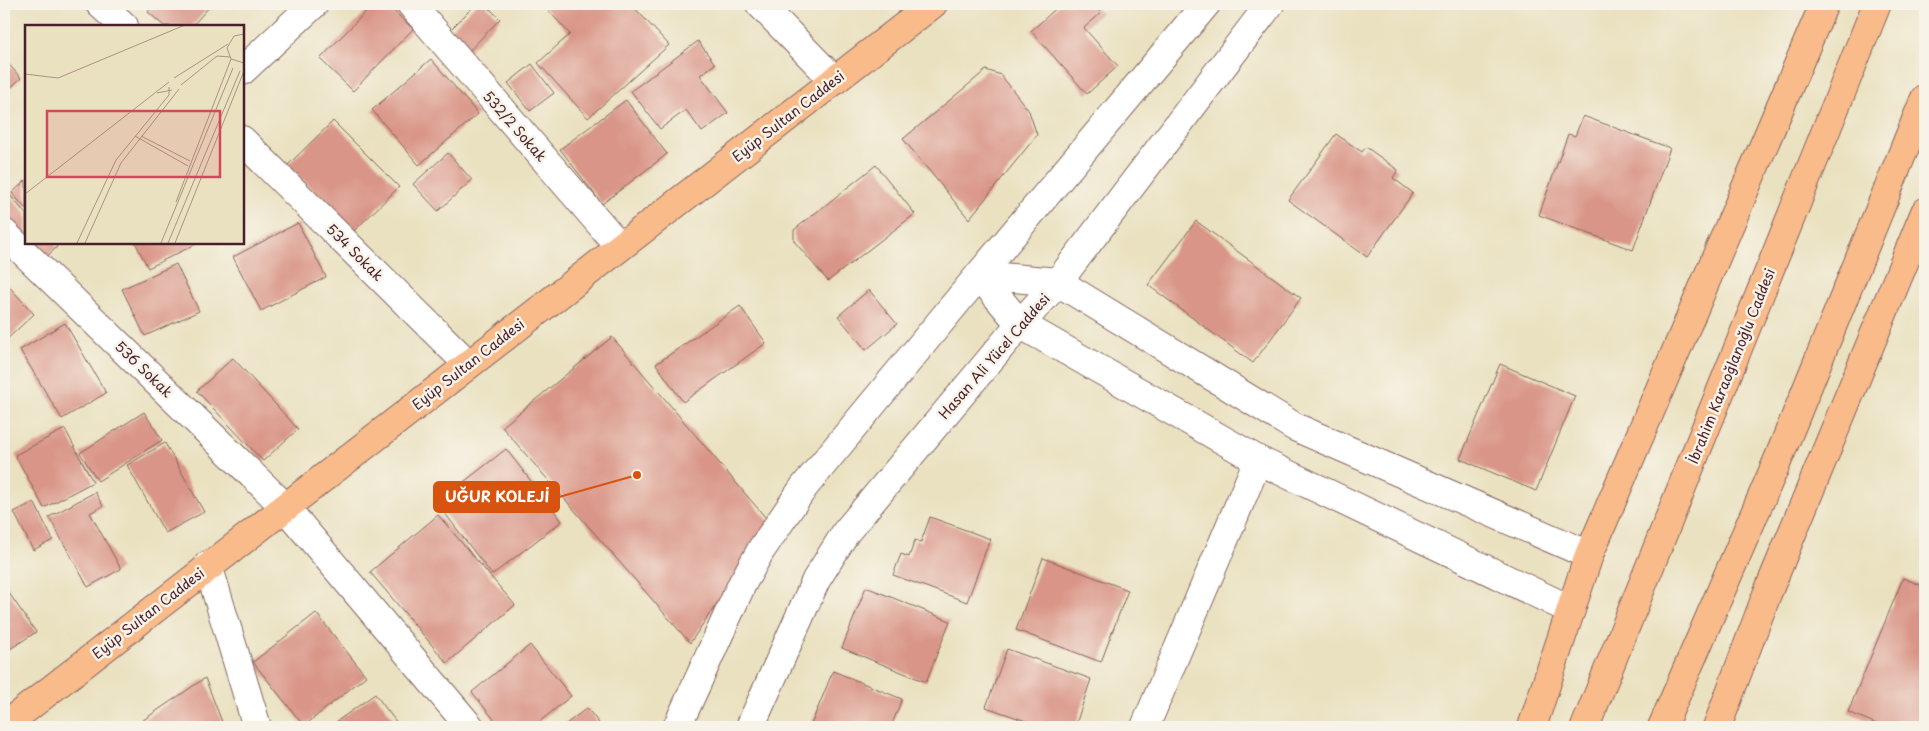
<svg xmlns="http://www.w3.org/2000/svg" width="1929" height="731" viewBox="0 0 1929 731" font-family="'Playpen Sans',sans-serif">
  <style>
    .building { fill: #d99587 }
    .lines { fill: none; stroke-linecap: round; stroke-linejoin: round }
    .minor-casing { stroke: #82635f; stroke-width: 30 }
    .major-casing { stroke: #82635f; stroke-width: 30 }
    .highway-casing { stroke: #82635f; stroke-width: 30 }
    .minor { stroke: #fff; stroke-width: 28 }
    .major { stroke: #fabb8b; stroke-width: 28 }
    .highway { stroke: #fabb8b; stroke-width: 28 }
    .labels { text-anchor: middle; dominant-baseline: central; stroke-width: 5; stroke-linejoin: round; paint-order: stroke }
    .street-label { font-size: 14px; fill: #4a1f2b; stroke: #f7f3e8 }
    .inset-road { fill: none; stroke: #aa9384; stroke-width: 1 }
    .view { fill: #d1495b; fill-opacity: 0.15; stroke: #d1495b; stroke-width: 2.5 }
    .inset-edge { fill: none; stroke: #4a1f2b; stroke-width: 2.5 }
    .leader { fill: none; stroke: #d8530f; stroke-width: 2 }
    .callout-dot { fill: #d8530f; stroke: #f7f3e8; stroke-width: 2 }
    .callout { fill: #d8530f; stroke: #d8530f; stroke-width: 2 }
    .callout-label { font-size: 15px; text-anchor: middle; font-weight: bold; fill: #fff }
  </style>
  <rect width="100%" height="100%" fill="#f7f3e8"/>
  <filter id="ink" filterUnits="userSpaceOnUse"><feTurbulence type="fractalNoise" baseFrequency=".02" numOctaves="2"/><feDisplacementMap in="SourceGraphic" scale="10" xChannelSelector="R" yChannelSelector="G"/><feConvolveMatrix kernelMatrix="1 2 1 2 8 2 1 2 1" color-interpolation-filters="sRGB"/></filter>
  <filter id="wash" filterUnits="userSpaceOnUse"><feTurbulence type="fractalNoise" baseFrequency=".0096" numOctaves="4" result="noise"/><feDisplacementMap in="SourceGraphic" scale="20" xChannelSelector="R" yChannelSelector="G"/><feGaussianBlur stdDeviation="1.12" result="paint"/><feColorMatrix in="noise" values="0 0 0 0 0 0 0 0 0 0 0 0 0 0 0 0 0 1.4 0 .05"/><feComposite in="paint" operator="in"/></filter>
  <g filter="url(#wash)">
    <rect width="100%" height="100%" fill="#eae1c0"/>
    <g id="blocks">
      <path class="building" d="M155,4h57l-20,22h-28l-16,-14z
        M373,4h14l26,25 -60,62 -33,-32z
        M476,4h9l15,15 -34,35 -20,-20z
        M542,4h89l38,41 -81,73 -50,-55 32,-29z
        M1061,4h32l8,9 -17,15 34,38 -31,28 -56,-63z
        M698,41l17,23 -15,11 28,38 -26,19 -16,-22 -26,19 -29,-38z
        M4,59l17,19 -17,16z
        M431,59l47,55 -59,51 -47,-55z
        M532,64l22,29 -24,18 -22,-28z
        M986,70l15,5 28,36 8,24 -68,84 -66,-80z
        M626,100l41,54 -65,50 -42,-55z
        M1583,116l87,32 -37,102 -94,-35 29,-81 7,2z
        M333,121l66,66 -45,44 -66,-66z
        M1336,134l26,18 4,-5 32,23 -5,8 20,15 -46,64 -79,-57z
        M448,153l24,27 -34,31 -25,-27z
        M876,165l39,49 -87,67 -34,-40v-11z
        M26,180v29l-14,-16z
        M8,193l18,21v28h26l5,5 -16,15 -37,-42v-24z
        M1196,221l105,77 -48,65 -105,-78z
        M298,223l28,54 -65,34 -28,-54z
        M135,242h65l-52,26z
        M176,264l23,47 -54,25 -23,-47z
        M4,281l30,33 -30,28z
        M869,290l28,34 -31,26 -28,-34z
        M740,306l26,37 -83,59 -27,-38z
        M65,323l41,70 -44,26 -42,-69z
        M612,337l159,187 -81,119 -188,-216z
        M233,358l65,71 -35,32 -66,-70z
        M1500,364l75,32 -39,95 -76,-32z
        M144,412l18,28 -64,41 -18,-28z
        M65,429l28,53 -49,26 -29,-53z
        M165,443l39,69 -39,21 -38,-68z
        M506,449l56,72 -70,54 -55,-72z
        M95,492l8,14 -13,7 31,56 -33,18 -39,-70z
        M34,502l19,38 -20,10 -19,-38z
        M438,515l77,90 -68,58 -77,-91z
        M930,517l60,22 -23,63 -74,-27 8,-21 8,3 6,-17 6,2z
        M1043,558l85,32 -27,72 -85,-32z
        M1903,578l22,9v140h-41l-36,-15z
        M4,586l32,46 -32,21z
        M866,587l84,34 -24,61 -84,-34z
        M316,613l50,63 -62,50 -51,-64z
        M530,645l41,51 -38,31h-33l-28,-35z
        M1007,649l84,30 -16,48h-32l-57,-20z
        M833,671l69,28 -11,28h-81z
        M205,678l19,49h-91z
        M375,694l25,33h-71z
        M587,708l15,19h-40z"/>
    </g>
  </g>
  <g filter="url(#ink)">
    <use href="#blocks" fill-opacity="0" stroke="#82635f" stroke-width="1"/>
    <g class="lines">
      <defs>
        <path id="minor" d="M100,4l24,22
          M411,4l209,243
          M760,4l74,76
          M242,71l72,-67
          M242,140l226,224
          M4,233l280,273 186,221
          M979,275l41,49 238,136 313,150
          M979,275l79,7 237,145 294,128
          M208,565l49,162
          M677,727l65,-143 19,-34 43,-63 175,-212 227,-271
          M750,727l66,-147 30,-48 174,-208 38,-42 212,-278
          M1145,727l113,-267"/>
        <path id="major" d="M4,726l929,-722"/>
        <path id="highway" d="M1532,727l57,-172 235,-551
          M1585,727l292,-723
          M1662,727l115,-265 148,-364
          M1717,727l50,-133 158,-382"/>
      </defs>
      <use href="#minor" class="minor-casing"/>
      <use href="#major" class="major-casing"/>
      <use href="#highway" class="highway-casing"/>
      <use href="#minor" class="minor"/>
      <use href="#major" class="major"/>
      <use href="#highway" class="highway"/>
    </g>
  </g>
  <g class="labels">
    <g class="street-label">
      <text transform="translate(788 116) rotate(-38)">Eyüp Sultan Caddesi</text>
      <text transform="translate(515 126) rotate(49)">532/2 Sokak</text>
      <text transform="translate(355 252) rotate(45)">534 Sokak</text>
      <text transform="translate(994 356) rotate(-49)">Hasan Ali Yücel Caddesi</text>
      <text transform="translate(468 364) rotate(-38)">Eyüp Sultan Caddesi</text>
      <text transform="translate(1731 366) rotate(-68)">İbrahim Karaoğlanoğlu Caddesi</text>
      <text transform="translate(144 369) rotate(44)">536 Sokak</text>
      <text transform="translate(148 613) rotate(-38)">Eyüp Sultan Caddesi</text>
    </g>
  </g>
  <g transform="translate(25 25)">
    <rect width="219" height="219" fill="#eae1c0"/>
    <path class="inset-road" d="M219,9l-10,2 -7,12 4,11 13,4M0,49l33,4 127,-53M149,53l54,-34M156,60l36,-29 13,1M132,68l15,-3M110,111l53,30M116,111l49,25M0,169l144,-112M151,177l55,-143M52,218l39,-83 53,-65v-8M60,218l36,-80 58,-74M136,218l72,-175M143,218l72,-172M150,218l69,-172"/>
    <path class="view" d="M22,86h173v66h-173z"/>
    <rect width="219" height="219" class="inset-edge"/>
  </g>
  <path class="leader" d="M637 475L559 497"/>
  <circle class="callout-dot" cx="637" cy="475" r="5"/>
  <rect class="callout" x="434" y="482" width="125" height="30" rx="5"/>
  <g class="callout-label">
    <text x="497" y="502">UĞUR KOLEJİ</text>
  </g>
  <rect width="1929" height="731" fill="none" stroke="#f7f3e8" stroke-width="20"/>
</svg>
